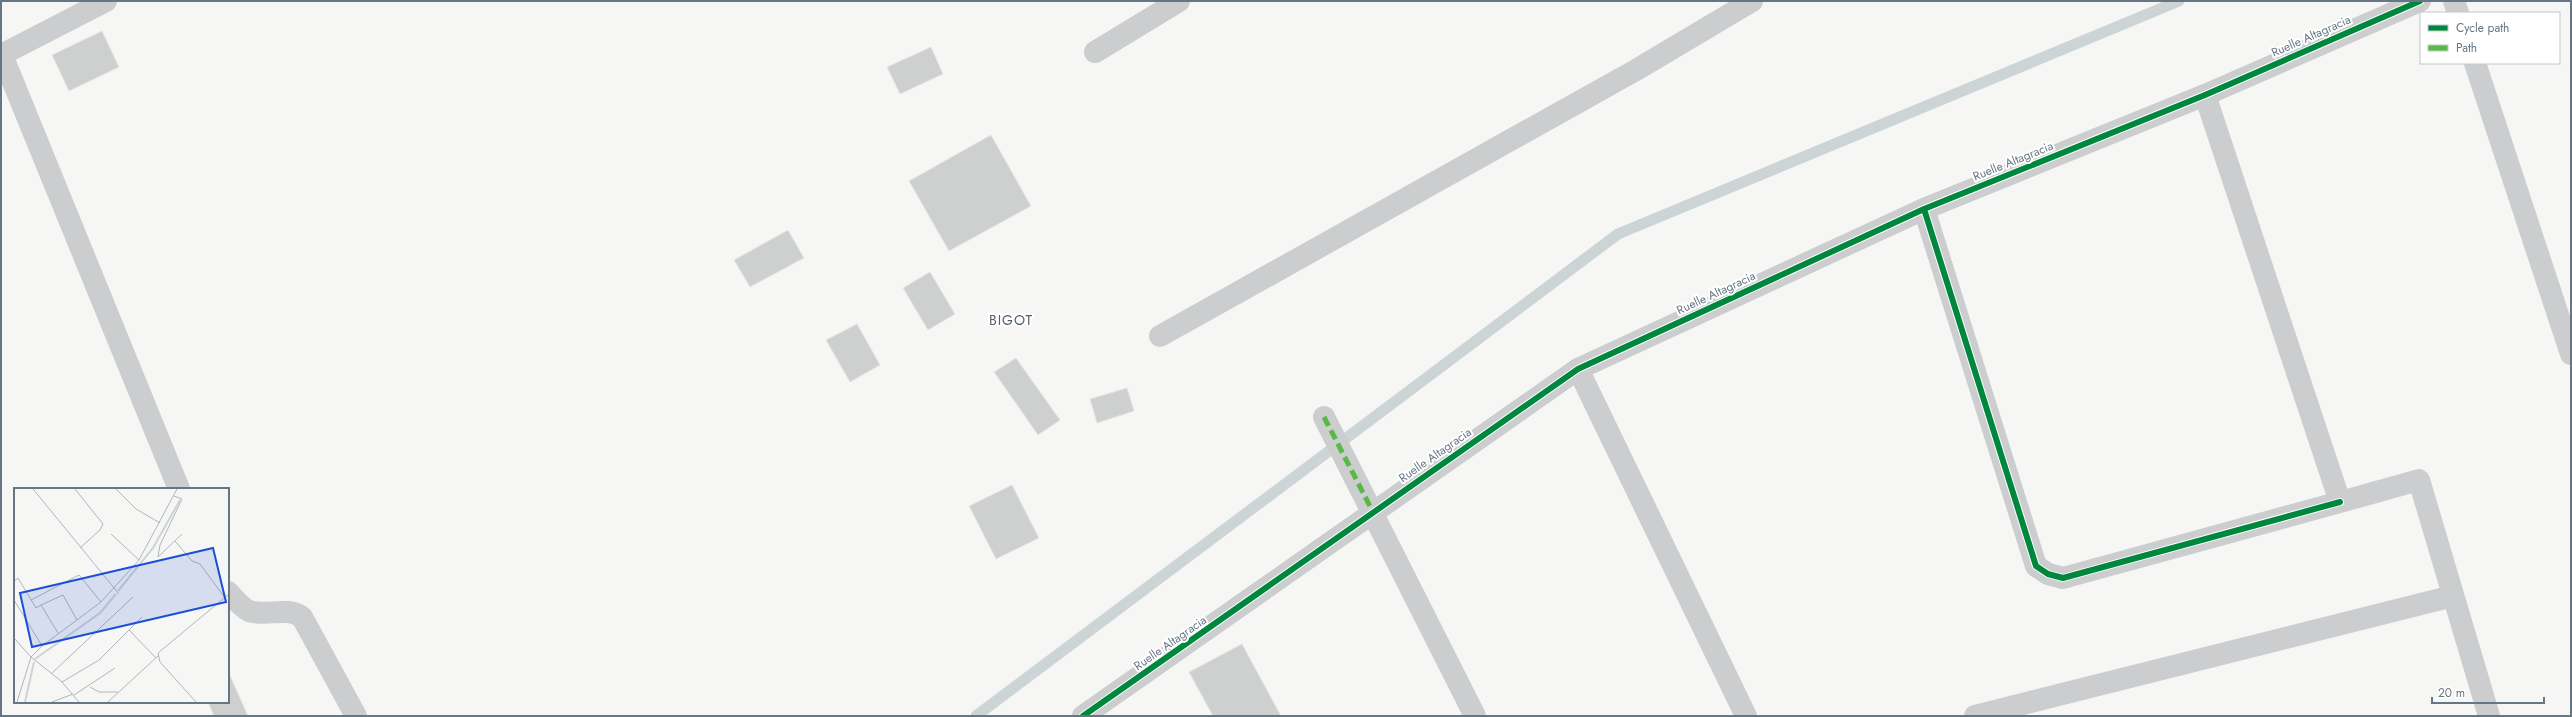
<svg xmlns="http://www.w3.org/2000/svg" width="2572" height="717" viewBox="0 0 2572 717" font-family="Jost,sans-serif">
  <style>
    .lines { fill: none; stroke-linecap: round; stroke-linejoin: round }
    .stream { stroke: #ccd4d6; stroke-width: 11 }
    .building { fill: #ced0d0; stroke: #e5e5e4 }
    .minor { stroke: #cccdce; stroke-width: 22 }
    .quiet { stroke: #58b947; stroke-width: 5; stroke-dasharray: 10 5; stroke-linecap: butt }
    .cycleway-casing { stroke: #fff; stroke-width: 8 }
    .cycleway { stroke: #00873e; stroke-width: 6 }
    .labels { text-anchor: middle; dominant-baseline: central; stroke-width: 4; stroke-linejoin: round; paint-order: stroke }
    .street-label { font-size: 12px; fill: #667684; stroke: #fff }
    .quarter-label { font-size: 14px; letter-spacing: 1px; fill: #545f69; stroke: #fff }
    .inset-river { fill: none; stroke: #ccd4d6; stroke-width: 2 }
    .inset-road { fill: none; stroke: #afb7bd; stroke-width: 1 }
    .view { fill: #1d4ed8; fill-opacity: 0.15; stroke: #1d4ed8; stroke-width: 2 }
    .inset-edge { fill: none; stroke: #667684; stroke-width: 2 }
  </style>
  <rect width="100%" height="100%" fill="#f6f6f4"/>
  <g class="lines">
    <path class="stream" d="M976,716l642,-482 561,-233"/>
  </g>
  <path class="building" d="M102,31l17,36 -50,24 -17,-36z
    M931,47l12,27 -43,20 -13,-27z
    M991,135l40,71 -82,45 -40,-70z
    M788,230l16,28 -54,29 -16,-27z
    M930,272l25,42 -27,16 -25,-42z
    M857,324l23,41 -30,17 -24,-42z
    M1016,358l44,62 -22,15 -44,-63z
    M1127,388l7,23 -37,12 -7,-24z
    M1012,485l27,53 -43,21 -27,-53z
    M1242,644l39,72h-68l-24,-44z
    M228,671l20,45h-34l-6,-14h20z"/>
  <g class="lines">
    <path class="minor" d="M2454,1l4,12
      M1095,52l84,-51
      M1,55l105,-54
      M2,55l177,434
      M2475,63l96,291
      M2205,95l135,407 79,-22 70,236
      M1924,209l112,357 12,8 15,4 277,-76
      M1160,336l476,-266 116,-69
      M1578,369l168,347
      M1324,417l151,299
      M228,592c5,5 14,16 21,19 18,6 37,-5 53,6l54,99
      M1083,716l495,-347 346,-160 281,-114 215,-94
      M1975,716l478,-120"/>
    <path class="quiet" d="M1324,417l49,95"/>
    <defs>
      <path id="cycleway" d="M1924,209l112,357 12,8 15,4 277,-76
        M1083,716l495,-347 346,-160 281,-114 215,-94"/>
    </defs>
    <use href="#cycleway" class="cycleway-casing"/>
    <use href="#cycleway" class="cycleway"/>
  </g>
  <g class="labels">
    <g class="street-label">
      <text transform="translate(2311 36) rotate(-24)">Ruelle Altagracia</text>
      <text transform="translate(2013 161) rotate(-22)">Ruelle Altagracia</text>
      <text transform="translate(1716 293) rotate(-25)">Ruelle Altagracia</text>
      <text transform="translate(1435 455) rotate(-35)">Ruelle Altagracia</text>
      <text transform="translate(1170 643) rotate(-35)">Ruelle Altagracia</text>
    </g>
    <g class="quarter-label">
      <text x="1011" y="320">BIGOT</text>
    </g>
  </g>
  <g transform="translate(14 488)">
    <rect width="215" height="215" fill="#f6f6f4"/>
    <path class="inset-river" d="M104,103l35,-43 27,-48M21,171l65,-46 16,-19M11,214l9,-40"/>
    <path class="inset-road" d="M19,1l86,105M61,1l28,35 -3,6 -20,18M102,1l20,20 24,14M97,46l28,26M161,53l17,20 8,3 25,34M144,69l2,-12 22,-46 -8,-3M144,69l24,-23M0,93l4,-3 18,30 5,-3 17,28M0,112l28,46M17,112l48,-25 22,27M27,117l22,-10 14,25M115,142l27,28M0,150l17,19 30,24 18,21M38,185l81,-76M48,194l37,-22 43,-43M76,199l9,5h19M60,207l41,-27M3,214l14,-45 11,-11 59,-44 38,-42 38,-71M38,214l21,-8M94,214l50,-46M182,214l-36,-40 -2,-9 71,-59"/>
    <path class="view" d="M199,60l13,54 -194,45 -12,-54z"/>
    <rect width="215" height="215" class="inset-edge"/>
  </g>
  <rect width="2572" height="717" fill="none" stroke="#667684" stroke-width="4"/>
  <rect x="2420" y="12" width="140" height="52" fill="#ffffff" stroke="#c2c8ce"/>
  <rect x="2428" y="25" width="20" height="6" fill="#00873e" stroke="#c2c8ce"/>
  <text x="2456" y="32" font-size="12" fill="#667684">Cycle path</text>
  <rect x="2428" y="45" width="20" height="6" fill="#58b947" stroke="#c2c8ce"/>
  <text x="2456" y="52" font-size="12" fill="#667684">Path</text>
  <path d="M2432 697v6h112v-6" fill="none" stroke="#667684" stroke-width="2"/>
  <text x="2438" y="697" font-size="12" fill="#667684" stroke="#ffffff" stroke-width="3" paint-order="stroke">20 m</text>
</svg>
